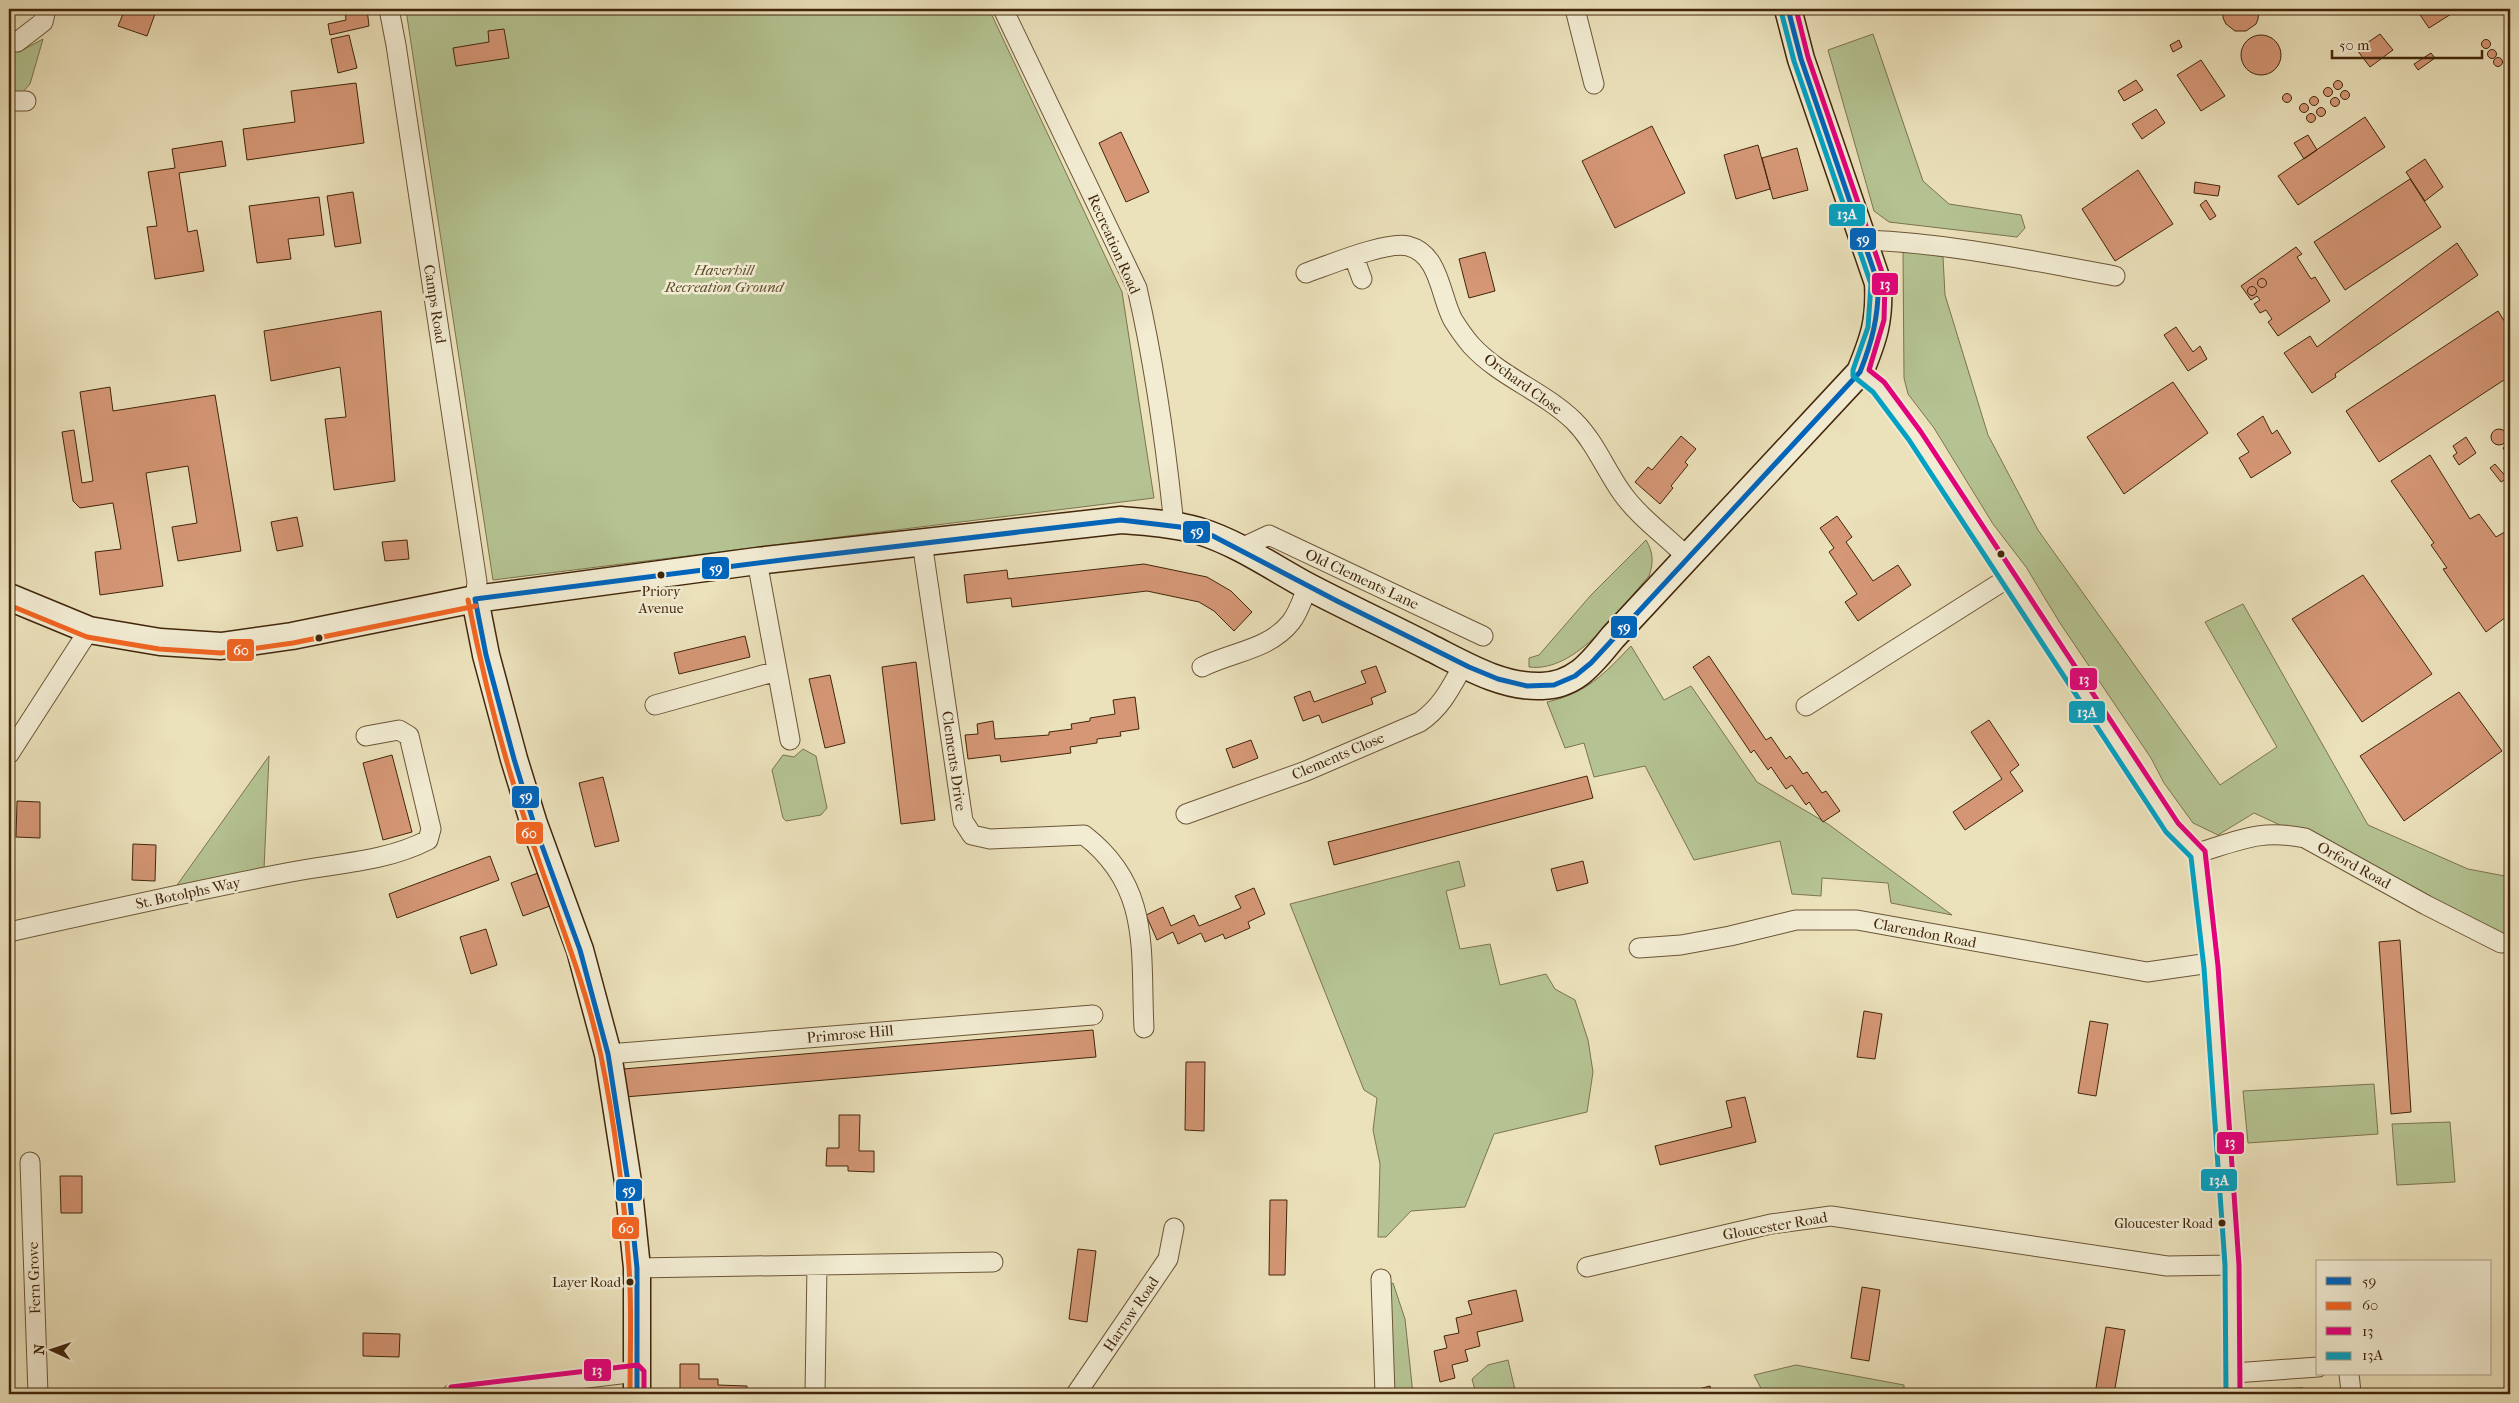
<svg xmlns="http://www.w3.org/2000/svg" width="2519" height="1403" viewBox="0 0 2519 1403" font-family="'IM FELL French Canon',serif">
  <style>
    .green { fill: #b5c392; stroke: #7c744e }
    .building { fill: #d59776; stroke: #42260a }
    .lines { fill: none; stroke-linecap: round; stroke-linejoin: round }
    .street-casing { stroke: #6c5536; stroke-width: 21 }
    .secondary-casing { stroke: #42260a; stroke-width: 29 }
    .street { stroke: #f2ecd3; stroke-width: 19 }
    .secondary { stroke: #f2ecd3; stroke-width: 26 }
    .bus-1-casing { stroke: #f2ecd3; stroke-width: 9 }
    .bus-2-casing { stroke: #f2ecd3; stroke-width: 9 }
    .bus-3-casing { stroke: #f2ecd3; stroke-width: 9 }
    .bus-4-casing { stroke: #f2ecd3; stroke-width: 9 }
    .bus-1 { stroke: #0065bd; stroke-width: 5 }
    .bus-2 { stroke: #f26522; stroke-width: 5 }
    .bus-3 { stroke: #e5007d; stroke-width: 5 }
    .bus-4 { stroke: #03a2c4; stroke-width: 5 }
    .bus-dot { fill: #42260a; stroke: #f2ecd3; stroke-width: 2 }
    .labels { text-anchor: middle; dominant-baseline: central; stroke-width: 5; stroke-linejoin: round; paint-order: stroke }
    .bus-label { font-size: 14px; fill: #42260a; stroke: #f2ecd3; text-anchor: end }
    .street-label { font-size: 15px; fill: #42260a; stroke: #f2ecd3 }
    .park-label { font-size: 15px; font-style: italic; fill: #5f4d2c; stroke: #f2ecd3 }
    .line-badge { stroke: #f2ecd3; stroke-width: 2 }
    .badge-label { font-size: 14px; text-anchor: middle; font-weight: bold; fill: #fff }
  </style>
  <rect width="100%" height="100%" fill="#ebe1bb"/>
  <filter id="stains"><feTurbulence type="fractalNoise" baseFrequency=".004" numOctaves="4"/><feColorMatrix values="0 0 0 0 .2 0 0 0 0 .09 0 0 0 0 .02 0 0 0 .5 -.17"/></filter>
  <radialGradient id="worn" r=".72"><stop offset=".6" stop-color="#630" stop-opacity="0"/><stop offset="1" stop-color="#630" stop-opacity=".3"/></radialGradient>
  <path class="green" d="M410,9h579l133,283 32,206 -661,82 -87,-570z
    M1873,34l50,147 26,23 72,11 4,13 -8,9 -128,-15 -15,-11 -46,-161z
    M43,39l-13,45 -10,11h-11v-45l10,2z
    M1903,249l40,8 2,38 43,140 50,95 182,255 57,-38 -72,-125 38,-18 125,221 100,44 42,8v64l-165,-86 -91,-42 -36,22 -25,-12 -29,-40 -13,-25 -91,-135 -34,-56 -33,-43 -59,-96 -26,-34 -4,-16z
    M1646,540c7,12 8,22 3,36 -29,32 -72,97 -120,91v-9l10,-3 52,-60z
    M1631,646l33,54 27,-14 66,96 71,42 124,91 -61,-12 -3,-20 -66,-5 -1,18 -29,-2 -12,-53 -86,19 -49,-94 -51,11 -10,-34 -19,5 -18,-46c40,-9 57,-28 84,-56z
    M803,749l13,7 11,52 -6,7 -35,6 -3,-3 -11,-48 11,-15 11,2z
    M269,756l-5,113 -89,19z
    M1459,861l6,25 -19,5 14,58 30,-5 10,41 46,-11 9,15 20,11 13,40 5,32 -6,40 -93,22 -29,73 -54,4 -25,26h-8l2,-73 -7,-34 4,-32 -13,-8 -74,-186z
    M2374,1084l4,50 -130,9 -5,-52z
    M2450,1122l5,60 -58,3 -5,-61z
    M2510,1166v169l-4,-58z
    M1393,1283l12,36 8,75h-23l-3,-107z
    M1508,1360l8,34h-40l-4,-15 16,-14z
    M1796,1365l108,20v9h-140l-10,-19z"/>
  <path class="building" d="M125,9h17l13,5 -8,22 -29,-10z
    M345,9h22l2,17 -39,9 -2,-11 18,-4z
    M2223,9h36l-1,10 -2,5 -10,7h-11l-9,-7 -3,-6z
    M2416,9h43l-30,19z
    M504,29l5,29 -53,8 -3,-18 36,-6 -1,-11z
    M2380,34l13,16 -23,17 -13,-17z
    M2241 55a20 20 0 1 1 40 0a20 20 0 1 1-40 0Z
    M349,35l8,33 -19,5 -7,-34z
    M2481.5 44a4.5 4.5 0 1 1 9 0a4.5 4.5 0 1 1-9 0Z
    M2179,40l3,7 -9,5 -3,-7z
    M2487.5 54a4.5 4.5 0 1 1 9 0a4.5 4.5 0 1 1-9 0Z
    M2431,53l4,5 -17,12 -4,-6z
    M2493.5 62a4.5 4.5 0 1 1 9 0a4.5 4.5 0 1 1-9 0Z
    M2201,60l24,36 -24,15 -24,-36z
    M2136,80l7,10 -19,11 -6,-10z
    M2333.5 85a4.5 4.5 0 1 1 9 0a4.5 4.5 0 1 1-9 0Z
    M356,83l8,60 -117,17 -4,-31 52,-7 -4,-31z
    M2323.5 92a4.5 4.5 0 1 1 9 0a4.5 4.5 0 1 1-9 0Z
    M2340.5 95a4.5 4.5 0 1 1 9 0a4.5 4.5 0 1 1-9 0Z
    M2282.5 98a4.5 4.5 0 1 1 9 0a4.5 4.5 0 1 1-9 0Z
    M2309.5 101a4.5 4.5 0 1 1 9 0a4.5 4.5 0 1 1-9 0Z
    M2330.5 102a4.5 4.5 0 1 1 9 0a4.5 4.5 0 1 1-9 0Z
    M2299.5 108a4.5 4.5 0 1 1 9 0a4.5 4.5 0 1 1-9 0Z
    M2316.5 112a4.5 4.5 0 1 1 9 0a4.5 4.5 0 1 1-9 0Z
    M2156,109l9,14 -23,16 -10,-15z
    M2306.5 118a4.5 4.5 0 1 1 9 0a4.5 4.5 0 1 1-9 0Z
    M2365,117l20,30 -87,58 -20,-29z
    M1652,126l33,67 -70,35 -33,-67z
    M1121,132l28,60 -23,10 -27,-59z
    M2308,135l9,15 -13,9 -10,-16z
    M222,141l4,25 -47,7 9,59 9,-2 7,41 -49,8 -8,-52 10,-1 -9,-54 27,-4 -3,-19z
    M1758,145l12,44 -34,10 -12,-44z
    M1797,148l11,42 -35,9 -11,-41z
    M2425,159l18,28 -18,14 -19,-29z
    M2138,170l35,54 -58,37 -33,-52z
    M2410,179l31,48 -96,63 -31,-48z
    M2195,182l25,4 -2,10 -24,-3z
    M353,192l8,51 -26,4 -8,-51z
    M319,197l5,38 -36,4 3,20 -34,4 -8,-57z
    M2206,200l10,16 -6,4 -10,-15z
    M2457,243l21,32 -143,99 1,3 -24,16 -28,-40 26,-17 7,11z
    M2296,247l6,7 -5,3 14,22 4,-2 15,24 -52,35 -10,-14 4,-3 -6,-9 -6,3 -6,-9 6,-4 -3,-4 -6,4 -10,-14z
    M1485,252l10,39 -26,7 -10,-39z
    M2257.5 283a4.5 4.5 0 1 1 9 0a4.5 4.5 0 1 1-9 0Z
    M2247.5 291a4.5 4.5 0 1 1 9 0a4.5 4.5 0 1 1-9 0Z
    M381,311l14,170 -61,9 -9,-71 21,-2 -6,-50 -69,14 -7,-50z
    M2498,311l12,19v46l-131,86 -33,-51z
    M2176,327l17,25 7,-6 7,13 -19,12 -24,-36z
    M2173,382l35,51 -84,61 -37,-57z
    M110,387l3,24 102,-16 26,156 -63,10 -6,-34 25,-4 -9,-57 -42,7 17,113 -63,9 -5,-43 26,-3 -8,-46 -33,5 -7,-7 -11,-69 12,-2 8,53 11,-2 -13,-89z
    M2263,416l9,18 5,-4 14,23 -40,25 -12,-20 10,-6 -12,-18z
    M2508,420h2v15l-5,-8z
    M2491 437a8 8 0 1 1 16 0a8 8 0 1 1-16 0Z
    M1681,436l15,13 -11,13 3,3 -17,21 2,2 -13,16 -25,-22 13,-15 4,3z
    M2466,437l10,16 -17,12 -6,-9 4,-3 -4,-7z
    M2510,443v15l-7,-10z
    M2430,455l40,64 9,-5 17,23 14,-8v85l-24,18 -43,-63 4,-1 -16,-23 3,-2 -43,-62z
    M2495,464l12,14 -6,4 -11,-14z
    M1837,516l15,21 -6,5 27,39 25,-16 13,20 -53,36 -13,-19 12,-8 -28,-42 5,-4 -14,-20z
    M297,517l6,29 -26,5 -6,-29z
    M407,540l2,19 -24,2 -3,-19z
    M1144,564l63,13 24,14 21,21 -18,19 -20,-20 -15,-9 -52,-11 -135,16 -1,-9 -44,5 -3,-28 43,-5 1,9z
    M2363,575l69,99 -70,48 -70,-103z
    M745,636l5,21 -71,17 -5,-21z
    M1709,656l57,84 5,-3 15,22 4,-3 13,18 4,-2 15,21 4,-2 14,20 -17,11 -14,-20 -3,3 -14,-20 -6,4 -15,-22 -3,3 -14,-20 -3,3 -58,-86z
    M916,662l19,158 -34,4 -19,-157z
    M1376,666l10,26 -15,6 2,6 -51,19 -3,-8 -16,6 -9,-24 16,-6 4,11 52,-19 -5,-12z
    M830,675l15,68 -20,5 -16,-69z
    M2459,692l43,59 -98,70 -44,-65z
    M1135,697l4,32 -19,3 1,4 -24,3v4l-27,4 1,6 -70,9 -1,-7 -32,4 -3,-24 13,-1 -1,-10 16,-3 2,18 54,-4v-3l23,-3 -1,-5 19,-3v-3l25,-4 -2,-14z
    M1989,720l30,45 -9,7 13,19 -58,39 -12,-18 49,-33 -31,-47z
    M1251,740l7,18 -25,10 -7,-19z
    M392,755l20,77 -29,8 -20,-77z
    M1587,776l6,22 -259,67 -6,-23z
    M603,777l16,64 -24,6 -16,-64z
    M17,801l23,1v36l-24,-1z
    M133,844l23,1 -1,36 -23,-1z
    M490,856l9,24 -102,38 -8,-24z
    M1583,861l5,22 -31,8 -6,-22z
    M538,873l12,33 -27,10 -12,-33z
    M1254,888l11,26 -17,8 2,6 -25,11 -2,-5 -18,8 -4,-9 -23,11 -5,-12 -16,8 -11,-25 17,-8 8,19 23,-11 5,11 42,-18 -6,-12z
    M486,929l11,36 -26,9 -11,-37z
    M2400,940l11,172 -20,2 -12,-172z
    M1864,1011l18,3 -7,45 -18,-2z
    M2090,1021l18,3 -12,72 -18,-3z
    M1093,1030l3,27 -471,40 -2,-28z
    M1186,1062h19l-1,69 -19,-1z
    M1745,1097l11,45 -96,23 -5,-19 77,-19 -6,-26z
    M839,1115h21l-1,36h15v21l-26,-1v-5h-22l1,-18h12z
    M60,1176h22v37h-21z
    M1270,1200h17l-2,75h-16z
    M1078,1249l18,2 -9,71 -18,-3z
    M1862,1287l18,3 -11,71 -18,-3z
    M1516,1290l7,31 -46,11 3,14 -15,4 3,11 -16,4 3,13 -15,4 -6,-31 13,-3 -3,-12 15,-3 -3,-15 16,-4 -4,-13z
    M2106,1327l19,3 -11,64h-19z
    M363,1333l37,1 -1,23 -36,-1z
    M680,1364h19v15h19v6l29,1v8h-50v-5h-17z
    M1710,1386l2,8h-20l-1,-3z
    M2303,1388l1,6h-34l9,-1v-4z"/>
  <g class="lines">
    <defs>
      <path id="street" d="M389,9l7,36 81,537 -2,17
        M1003,9l134,279c18,79 29,158 37,238
        M1575,9l19,75
        M9,40l8,2 26,-20 3,-13
        M9,101h17
        M1865,240c84,3 168,21 250,36
        M1354,257l8,22
        M1306,273c23,-8 80,-32 102,-27 32,8 32,50 45,74 5,8 12,18 18,25 29,32 72,46 103,76 21,21 31,48 48,72 17,24 44,43 65,64
        M1860,372l18,15 37,49 257,392 26,25 13,114 17,237 4,61 1,129
        M922,542l41,279 9,14 18,4 94,-4c68,52 56,117 60,193
        M1241,548l28,-13 214,101
        M757,561l33,179
        M1202,667c29,-15 67,-17 89,-45 8,-10 12,-25 17,-36
        M655,705l122,-34
        M1806,706l202,-128
        M9,754l80,-124
        M1186,814l120,-43 114,-49c22,-15 31,-35 44,-58
        M2198,853c42,-13 63,-24 107,-15l121,67 75,38
        M9,932c94,-21 188,-42 282,-60 47,-9 94,-10 137,-32l3,-11 -22,-93 -10,-6 -33,6
        M1639,948l42,-3 49,-9 66,-16h61l290,52 63,-9
        M608,1054l485,-39
        M30,1162l8,232
        M1587,1267l184,-43 60,-8 336,50 65,-1
        M637,1268l356,-6
        M1381,1279l4,115
        M2234,1373l84,-6
        M2349,1374l2,18
        M452,1394l185,-22
        M815,1394l2,-129
        M1076,1394l92,-135 6,-31"/>
      <path id="secondary" d="M9,597l80,33 71,12 61,4 71,-10 183,-37 282,-38 364,-41c26,2 53,4 78,11 39,12 73,36 108,55 40,21 81,40 122,61 34,17 73,41 113,39 35,-1 51,-25 71,-49l247,-265c14,-34 20,-52 18,-89l-77,-224 -13,-50
        M475,599l11,56 28,104 20,65 46,126 28,104 20,128 9,86v126"/>
    </defs>
    <use href="#street" class="street-casing"/>
    <use href="#secondary" class="secondary-casing"/>
    <use href="#street" class="street"/>
    <use href="#secondary" class="secondary"/>
    <defs>
      <path id="bus-1" d="M475,599l323,-41 323,-38 59,7 33,9 124,65 132,66 29,12 29,7 27,-1 21,-9 16,-13 269,-291c12,-30 19,-57 18,-89l-77,-224 -13,-50
        M475,599l11,56 28,104 20,65 46,126 28,104 20,128 9,86v126"/>
      <path id="bus-2" d="M468,600c15,77 34,152 59,226 25,77 57,151 74,230 14,69 23,141 28,211 3,42 1,85 1,127
        M9,605l78,32 72,12 62,4 72,-10 183,-37"/>
      <path id="bus-3" d="M1796,9l12,48 77,224 -1,39 -15,50 15,12 37,50 257,391 27,28 13,115 21,299 1,129
        M451,1387l187,-22 6,6v23"/>
      <path id="bus-4" d="M1781,11l13,50 77,223 -3,43 -15,43v6l20,16 36,48 257,392 25,25 13,111 21,297 1,129"/>
    </defs>
    <use href="#bus-1" class="bus-1-casing"/>
    <use href="#bus-2" class="bus-2-casing"/>
    <use href="#bus-3" class="bus-3-casing"/>
    <use href="#bus-4" class="bus-4-casing"/>
    <use href="#bus-1" class="bus-1"/>
    <use href="#bus-2" class="bus-2"/>
    <use href="#bus-3" class="bus-3"/>
    <use href="#bus-4" class="bus-4"/>
  </g>
  <g class="bus-dot">
    <circle cx="2001" cy="554" r="4.5"/>
    <circle cx="661" cy="575" r="4.5"/>
    <circle cx="319" cy="638" r="4.5"/>
    <circle cx="2222" cy="1223" r="4.5"/>
    <circle cx="630" cy="1282" r="4.5"/>
  </g>
  <g class="labels">
    <g class="bus-label">
      <text x="661" y="591" text-anchor="middle">Priory<tspan x="661" dy="17">Avenue</tspan></text>
      <text x="2213" y="1223">Gloucester Road</text>
      <text x="621" y="1282">Layer Road</text>
    </g>
    <g class="street-label">
      <text transform="translate(1114 244) rotate(66)">Recreation Road</text>
      <text transform="translate(435 304) rotate(81)">Camps Road</text>
      <text transform="translate(1523 384) rotate(36)">Orchard Close</text>
      <text transform="translate(1362 579) rotate(25)">Old Clements Lane</text>
      <text transform="translate(1338 756) rotate(-23)">Clements Close</text>
      <text transform="translate(954 761) rotate(82)">Clements Drive</text>
      <text transform="translate(2354 865) rotate(29)">Orford Road</text>
      <text transform="translate(188 893) rotate(-12)">St. Botolphs Way</text>
      <text transform="translate(1925 933) rotate(11)">Clarendon Road</text>
      <text transform="translate(850 1034) rotate(-5)">Primrose Hill</text>
      <text transform="translate(1775 1226) rotate(-10)">Gloucester Road</text>
      <text transform="translate(34 1278) rotate(-92)">Fern Grove</text>
      <text transform="translate(1131 1314) rotate(-56)">Harrow Road</text>
    </g>
    <g class="park-label">
      <text x="724" y="270">Haverhill<tspan x="724" dy="17">Recreation Ground</tspan></text>
    </g>
  </g>
  <g class="line-badge">
    <rect x="1828" y="203" width="38" height="24" rx="5" fill="#03a2c4"/>
    <rect x="1849" y="227" width="28" height="24" rx="5" fill="#0065bd"/>
    <rect x="1871" y="272" width="28" height="24" rx="5" fill="#e5007d"/>
    <rect x="1182" y="520" width="29" height="24" rx="5" fill="#0065bd"/>
    <rect x="701" y="556" width="29" height="24" rx="5" fill="#0065bd"/>
    <rect x="1610" y="615" width="28" height="24" rx="5" fill="#0065bd"/>
    <rect x="226" y="638" width="29" height="24" rx="5" fill="#f26522"/>
    <rect x="2069" y="667" width="29" height="24" rx="5" fill="#e5007d"/>
    <rect x="2068" y="700" width="38" height="24" rx="5" fill="#03a2c4"/>
    <rect x="511" y="785" width="29" height="24" rx="5" fill="#0065bd"/>
    <rect x="515" y="821" width="29" height="24" rx="5" fill="#f26522"/>
    <rect x="2216" y="1131" width="29" height="24" rx="5" fill="#e5007d"/>
    <rect x="2200" y="1168" width="38" height="24" rx="5" fill="#03a2c4"/>
    <rect x="615" y="1178" width="28" height="24" rx="5" fill="#0065bd"/>
    <rect x="611" y="1216" width="29" height="24" rx="5" fill="#f26522"/>
    <rect x="583" y="1358" width="29" height="24" rx="5" fill="#e5007d"/>
  </g>
  <g class="badge-label">
    <text x="1847" y="219">13A</text>
    <text x="1863" y="244">59</text>
    <text x="1885" y="289">13</text>
    <text x="1197" y="536">59</text>
    <text x="716" y="573">59</text>
    <text x="1624" y="632">59</text>
    <text x="241" y="655">60</text>
    <text x="2084" y="684">13</text>
    <text x="2087" y="717">13A</text>
    <text x="526" y="801">59</text>
    <text x="529" y="838">60</text>
    <text x="2230" y="1147">13</text>
    <text x="2219" y="1185">13A</text>
    <text x="629" y="1195">59</text>
    <text x="626" y="1233">60</text>
    <text x="597" y="1375">13</text>
  </g>
  <rect width="2519" height="1403" fill="none" stroke="#ebe1bb" stroke-width="30"/>
  <rect x="10" y="10" width="2499" height="1383" fill="none" stroke="#42260a" stroke-width="2.5"/>
  <rect x="15" y="15" width="2489" height="1373" fill="none" stroke="#42260a"/>
  <rect x="2316" y="1260" width="175" height="115" fill="#f2ecd3" stroke="#ac9d83"/>
  <rect x="2326" y="1277" width="25" height="8" fill="#0065bd" stroke="#ac9d83"/>
  <text x="2362" y="1286" font-size="15" fill="#42260a">59</text>
  <rect x="2326" y="1302" width="25" height="8" fill="#f26522" stroke="#ac9d83"/>
  <text x="2362" y="1310" font-size="15" fill="#42260a">60</text>
  <rect x="2326" y="1327" width="25" height="8" fill="#e5007d" stroke="#ac9d83"/>
  <text x="2362" y="1336" font-size="15" fill="#42260a">13</text>
  <rect x="2326" y="1352" width="25" height="8" fill="#03a2c4" stroke="#ac9d83"/>
  <text x="2362" y="1360" font-size="15" fill="#42260a">13A</text>
  <g transform="translate(52 1350) rotate(273)" stroke="#f2ecd3" stroke-width="4" paint-order="stroke">
  <path d="M0-4L9 19L0 12L-9 19Z" fill="#42260a"/>
  <text y="-8" font-size="14" font-weight="bold" text-anchor="middle" fill="#42260a">N</text>
  </g>
  <path d="M2332 50v8h150v-8" fill="none" stroke="#42260a" stroke-width="2.5"/>
  <text x="2339" y="50" font-size="15" fill="#42260a" stroke="#f2ecd3" stroke-width="4" paint-order="stroke">50 m</text>
  <rect width="100%" height="100%" filter="url(#stains)"/>
  <rect width="100%" height="100%" fill="url(#worn)"/>
</svg>
